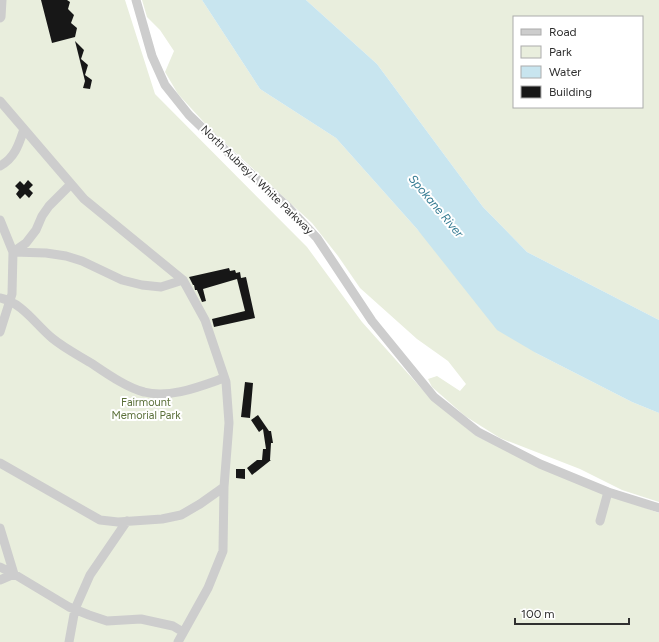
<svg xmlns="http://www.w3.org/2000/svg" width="659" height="642" viewBox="0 0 659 642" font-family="Figtree,sans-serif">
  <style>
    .green { fill: #e9eedd; fill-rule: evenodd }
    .water { fill: #c8e5ef }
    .building { fill: #171717 }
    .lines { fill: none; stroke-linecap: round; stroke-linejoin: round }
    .minor { stroke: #cdcdcd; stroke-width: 9 }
    .labels { text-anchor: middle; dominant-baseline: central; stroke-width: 4; stroke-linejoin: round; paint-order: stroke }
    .street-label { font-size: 11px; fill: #303030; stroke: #fff }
    .park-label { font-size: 11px; fill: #5b703a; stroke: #fff }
    .water-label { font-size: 12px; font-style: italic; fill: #357b92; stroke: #fff }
  </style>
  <rect width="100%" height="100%" fill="#fff"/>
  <path class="green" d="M0,0h125l30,94 152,153 55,75 67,75 47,39 66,32 52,21 65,24v129h-659z
    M142,0h60l58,89 76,49 81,91 119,124 96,49 27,11v89l-37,-12 -42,-21 -80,-31 -35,-22 -33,-29 -4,-8 9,-3 23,15 6,-7 -18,-23 -31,-22 -57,-51 -22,-32 -26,-33 -100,-92 -34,-37 -13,-22 9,-21 -14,-21 -13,-13z
    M306,0h353v320l-132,-68 -44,-45 -106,-143zM514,17h128v90h-128z"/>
  <path class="water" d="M202,0h104l71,64 106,143 44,45 132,68v93l-27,-11 -96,-49 -39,-23 -80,-101 -81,-91 -76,-49z"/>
  <path class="building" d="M41,0h26l3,2 -2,7 6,6 -3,8 6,5 -2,9 -23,6z
    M75,41l9,9 -3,9 7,6 -3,10 7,5 -2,9 -7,-1 2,-7z
    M28,180l5,5 -4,4 4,4 -4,5 -4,-4 -5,5 -4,-5 3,-4 -4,-4 5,-5 4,4z
    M229,268l1,3 5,-1 1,3 4,-1 1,6 5,-1 9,41 -41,9 -2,-8 33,-8 -8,-32 -34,10 3,12 -4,1 -5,-12h-2l-1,-5h-1l-4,-8z
    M245,382l8,1 -3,35 -9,-1z
    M258,415l11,16h2l2,12h-2l-1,17h1l-19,15 -5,-7 10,-8h5l1,-11h3l-3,-20 -4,3 -8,-12z
    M236,469h9v10l-9,-1z"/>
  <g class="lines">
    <path class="minor" d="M136,0l16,56 13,29 24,30 52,50 46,41 30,32 55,83 62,76 44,35 62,32 68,28 51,16
      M0,18l1,-1 1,-17
      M0,101l84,98 99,81 22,40 21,62 3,41 -5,64 -1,64 -15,37 -30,54
      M0,166c15,-8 19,-22 24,-37
      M0,220l13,32 -1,42 -12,38
      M13,252l33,1 20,3 16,5 40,19 20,5 19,2 22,-7
      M13,252l13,-9 10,-13 6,-14 7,-10 22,-22
      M0,298c23,5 35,26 52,40 12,10 26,17 39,25 15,10 36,25 53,29 26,7 57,-6 80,-14
      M0,463l100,57 18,2 44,-3 19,-4 19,-11 24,-17
      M600,521l8,-29
      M0,528l14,46 55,33 20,8 18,6 34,-2 32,7 10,6
      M0,567l14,7
      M0,580l14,-6
      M69,642l6,-33 15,-34 37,-54"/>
  </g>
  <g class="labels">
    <g class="street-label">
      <text transform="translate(257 180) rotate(44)">North Aubrey L White Parkway</text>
    </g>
    <g class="park-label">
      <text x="146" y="402">Fairmount<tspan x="146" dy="13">Memorial Park</tspan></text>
    </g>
    <g class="water-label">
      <text transform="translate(436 206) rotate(50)">Spokane River</text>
    </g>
  </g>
  <rect x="513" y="16" width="130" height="92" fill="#ffffff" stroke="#acacac"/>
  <rect x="521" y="29" width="20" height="6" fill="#cdcdcd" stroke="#acacac"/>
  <text x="549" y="36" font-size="12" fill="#303030">Road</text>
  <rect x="521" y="46" width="20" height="12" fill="#e9eedd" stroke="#acacac"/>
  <text x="549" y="56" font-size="12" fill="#303030">Park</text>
  <rect x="521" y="66" width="20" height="12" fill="#c8e5ef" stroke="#acacac"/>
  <text x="549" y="76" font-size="12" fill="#303030">Water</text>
  <rect x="521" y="86" width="20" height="12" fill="#171717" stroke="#acacac"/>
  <text x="549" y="96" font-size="12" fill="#303030">Building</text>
  <path d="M515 618v6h114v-6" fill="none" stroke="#303030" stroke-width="2"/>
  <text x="521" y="618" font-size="12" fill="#303030" stroke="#ffffff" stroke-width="3" paint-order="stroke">100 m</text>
</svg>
